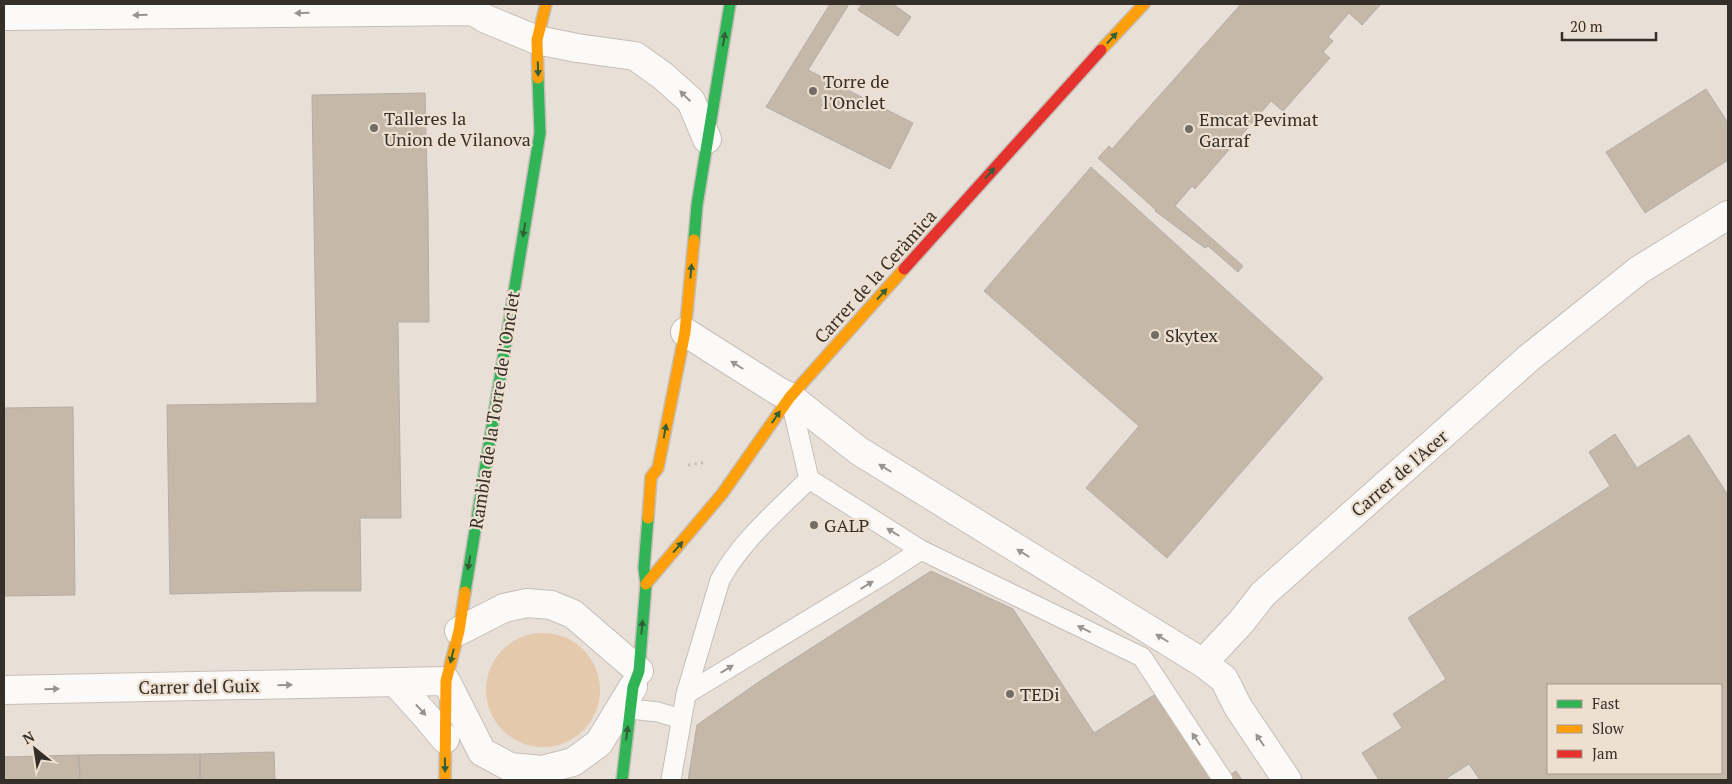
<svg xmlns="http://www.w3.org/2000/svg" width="1732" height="784" viewBox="0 0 1732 784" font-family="'PT Serif',serif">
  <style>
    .green { fill: #e4c9ac }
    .building { fill: #c5b8a9; stroke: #b4ada7; fill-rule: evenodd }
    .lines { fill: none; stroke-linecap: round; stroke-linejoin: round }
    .lane-casing { stroke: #c5beb8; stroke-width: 21 }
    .street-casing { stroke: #c5beb8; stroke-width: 30 }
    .fast-casing { stroke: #c5beb8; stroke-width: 14 }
    .slow-casing { stroke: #c5beb8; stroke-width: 14 }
    .jam-casing { stroke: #c5beb8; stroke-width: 14 }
    .path { stroke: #c5c3c0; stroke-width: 3; stroke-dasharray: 2.5 4; stroke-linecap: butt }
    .lane { stroke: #fcfaf9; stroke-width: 19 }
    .street { stroke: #fcfaf9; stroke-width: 28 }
    .fast { stroke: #30b455; stroke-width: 11 }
    .slow { stroke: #ff9f0a; stroke-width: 11 }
    .jam { stroke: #e5322d; stroke-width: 11 }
    .oneway { fill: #989491 }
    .oneway2 { fill: #335e38 }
    .poi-dot { fill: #736d66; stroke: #eee0d1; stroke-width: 2 }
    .labels { text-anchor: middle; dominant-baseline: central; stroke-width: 4.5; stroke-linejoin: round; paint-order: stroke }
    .poi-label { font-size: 18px; fill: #342f29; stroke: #eee0d1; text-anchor: start }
    .street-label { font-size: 18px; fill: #342f29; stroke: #eee0d1 }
  </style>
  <rect width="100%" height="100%" fill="#e8e0d7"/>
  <path class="green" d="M486 690a57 57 0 1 1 114 0a57 57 0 1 1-114 0Z"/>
  <path class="building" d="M830,4h19l-41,66 105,53 -23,46 -124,-62z
    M862,4h31l18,13 -13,19 -40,-26z
    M1241,4h140l-19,21 -13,-12 -21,24 5,4 -10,11 7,6 -47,53 -12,-10 -76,88 -3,-3 -17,20 68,60 -5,6 -30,-26 -3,2 -50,-37 1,-1 -58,-52 11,-12 3,3z
    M1706,89l22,34v37l-83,53 -39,-61z
    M425,93l3,118 1,111h-31l3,196h-41l1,73h-56l-135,3 -3,-189 150,-2 -5,-308z
    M1091,167l232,211 -156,180 -81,-70 53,-62 -155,-135z
    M73,407l2,188 -71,1v-188z
    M1615,434l22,34 52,-33 39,60v285h-248l-11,-16 -25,16h-65l-17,-27 40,-25 -9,-14 53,-35 -38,-61 202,-132 -21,-34zM1548,685h173v88h-173z
    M931,571l82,38 81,124 60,-38 60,85h-526l9,-55 66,-46z
    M274,752l1,28h-75v-26z
    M200,754v26h-120l-1,-25z
    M79,755l1,25h-76v-23z
    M1236,771l6,9h-20z"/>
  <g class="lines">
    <defs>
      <path id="lane" d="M790,397l19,82 112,71 221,107 81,123
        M686,694l200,-121 35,-23
        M630,709l28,3 23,7
        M671,780l15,-86 34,-114c21,-39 58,-70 89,-101"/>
      <path id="street" d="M4,16l469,-5 13,8 51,21 40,8 58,8 28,20 28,25 16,38
        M685,332l93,59 12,6 69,54 344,212 21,16 14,28 49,73
        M459,631l45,-23 23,-5 24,2 22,9 66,57
        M1203,663l39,-42 21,-27 267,-237 109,-87 89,-55
        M395,682l31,34 19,23
        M4,690l442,-9 36,71 28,15 32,3 31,-8 26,-19 34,-56"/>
      <path id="fast" d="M694,240l3,-35 33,-201
        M465,592l75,-459 -2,-55
        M622,780l11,-93 6,-16 7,-87 -2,-16 4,-50"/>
      <path id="slow" d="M1101,50l43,-46
        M538,78l-1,-38 9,-36
        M648,518l3,-41 7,-9 27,-136 9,-92
        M646,584l76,-90 68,-97 114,-128
        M445,780l1,-99 13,-50 6,-39"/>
      <path id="jam" d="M904,269l197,-219"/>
    </defs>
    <use href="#lane" class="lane-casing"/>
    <use href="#street" class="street-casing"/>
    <use href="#fast" class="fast-casing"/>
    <use href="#slow" class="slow-casing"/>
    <use href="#jam" class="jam-casing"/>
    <path class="path" d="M688,465l19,-3"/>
    <use href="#lane" class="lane"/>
    <use href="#street" class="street"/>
    <use href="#fast" class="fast"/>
    <use href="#slow" class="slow"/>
    <use href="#jam" class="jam"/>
  </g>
  <defs><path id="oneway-solid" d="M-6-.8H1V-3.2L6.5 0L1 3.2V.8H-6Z" transform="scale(1.25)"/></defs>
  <g class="oneway">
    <use href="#oneway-solid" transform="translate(302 13) rotate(179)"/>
    <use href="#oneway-solid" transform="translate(140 15) rotate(179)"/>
    <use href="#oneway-solid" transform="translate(685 96) rotate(-136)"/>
    <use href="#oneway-solid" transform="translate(737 365) rotate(-148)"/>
    <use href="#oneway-solid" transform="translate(885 468) rotate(-148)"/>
    <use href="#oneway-solid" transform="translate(893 532) rotate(-148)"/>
    <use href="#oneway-solid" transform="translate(1023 553) rotate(-148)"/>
    <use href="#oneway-solid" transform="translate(867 585) rotate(-31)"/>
    <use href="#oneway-solid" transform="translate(1084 629) rotate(-154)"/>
    <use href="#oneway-solid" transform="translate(1162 638) rotate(-148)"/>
    <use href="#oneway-solid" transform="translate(727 669) rotate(-31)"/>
    <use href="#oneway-solid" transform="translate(285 685) rotate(-1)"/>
    <use href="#oneway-solid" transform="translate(52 689) rotate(-1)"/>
    <use href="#oneway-solid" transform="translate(421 710) rotate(47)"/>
    <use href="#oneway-solid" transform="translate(1196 739) rotate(-123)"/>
    <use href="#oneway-solid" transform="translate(1260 740) rotate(-124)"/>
  </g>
  <g class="oneway2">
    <use href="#oneway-solid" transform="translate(1112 38) rotate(-47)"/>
    <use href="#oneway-solid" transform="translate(724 39) rotate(-81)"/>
    <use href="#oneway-solid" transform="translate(538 69) rotate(88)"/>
    <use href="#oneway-solid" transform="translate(990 173) rotate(-48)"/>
    <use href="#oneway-solid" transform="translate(524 230) rotate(100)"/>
    <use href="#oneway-solid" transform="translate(691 271) rotate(-85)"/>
    <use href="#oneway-solid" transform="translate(882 294) rotate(-48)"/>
    <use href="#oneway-solid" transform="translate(776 417) rotate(-55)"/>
    <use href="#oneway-solid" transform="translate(665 431) rotate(-79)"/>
    <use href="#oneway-solid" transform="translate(678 547) rotate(-49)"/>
    <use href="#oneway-solid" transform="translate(469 563) rotate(99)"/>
    <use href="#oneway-solid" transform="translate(642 627) rotate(-85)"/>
    <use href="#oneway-solid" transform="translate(452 656) rotate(104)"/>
    <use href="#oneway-solid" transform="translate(627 733) rotate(-83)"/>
    <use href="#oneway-solid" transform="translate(445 765) rotate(89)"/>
  </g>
  <g class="poi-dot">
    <circle cx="813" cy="91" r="5"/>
    <circle cx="374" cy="128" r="5"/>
    <circle cx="1189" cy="129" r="5"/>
    <circle cx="1155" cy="335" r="5"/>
    <circle cx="814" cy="525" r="5"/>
    <circle cx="1010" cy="694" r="5"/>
  </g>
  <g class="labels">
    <g class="poi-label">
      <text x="823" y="81">Torre de<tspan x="823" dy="21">l'Onclet</tspan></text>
      <text x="384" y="118">Talleres la<tspan x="384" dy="21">Union de Vilanova</tspan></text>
      <text x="1199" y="119">Emcat Pevimat<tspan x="1199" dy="21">Garraf</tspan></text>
      <text x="1165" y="335">Skytex</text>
      <text x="824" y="525">GALP</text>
      <text x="1020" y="694">TEDi</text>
    </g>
    <g class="street-label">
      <text transform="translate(875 276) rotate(-48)">Carrer de la Ceràmica</text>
      <text transform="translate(494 410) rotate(-81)">Rambla de la Torre de l'Onclet</text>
      <text transform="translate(1399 473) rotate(-41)">Carrer de l'Acer</text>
      <text transform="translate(199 686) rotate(-1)">Carrer del Guix</text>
    </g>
  </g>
  <rect width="1732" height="784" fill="none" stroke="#342f29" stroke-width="10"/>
  <rect x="1547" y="684" width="175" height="90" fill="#eee0d1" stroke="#a4998e"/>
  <rect x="1557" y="700" width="25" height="8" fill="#30b455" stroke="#a4998e"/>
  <text x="1592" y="709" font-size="15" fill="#342f29">Fast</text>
  <rect x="1557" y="725" width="25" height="8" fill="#ff9f0a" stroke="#a4998e"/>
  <text x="1592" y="734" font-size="15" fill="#342f29">Slow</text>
  <rect x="1557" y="750" width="25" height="8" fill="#e5322d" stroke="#a4998e"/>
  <text x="1592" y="759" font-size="15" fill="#342f29">Jam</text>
  <g transform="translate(35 749) rotate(330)" stroke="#eee0d1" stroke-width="4" paint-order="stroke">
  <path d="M0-4L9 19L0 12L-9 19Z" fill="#342f29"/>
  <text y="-8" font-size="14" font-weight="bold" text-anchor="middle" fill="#342f29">N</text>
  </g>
  <path d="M1562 32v8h94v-8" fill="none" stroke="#342f29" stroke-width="2.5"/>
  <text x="1570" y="32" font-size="15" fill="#342f29" stroke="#eee0d1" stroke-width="4" paint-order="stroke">20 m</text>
</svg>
